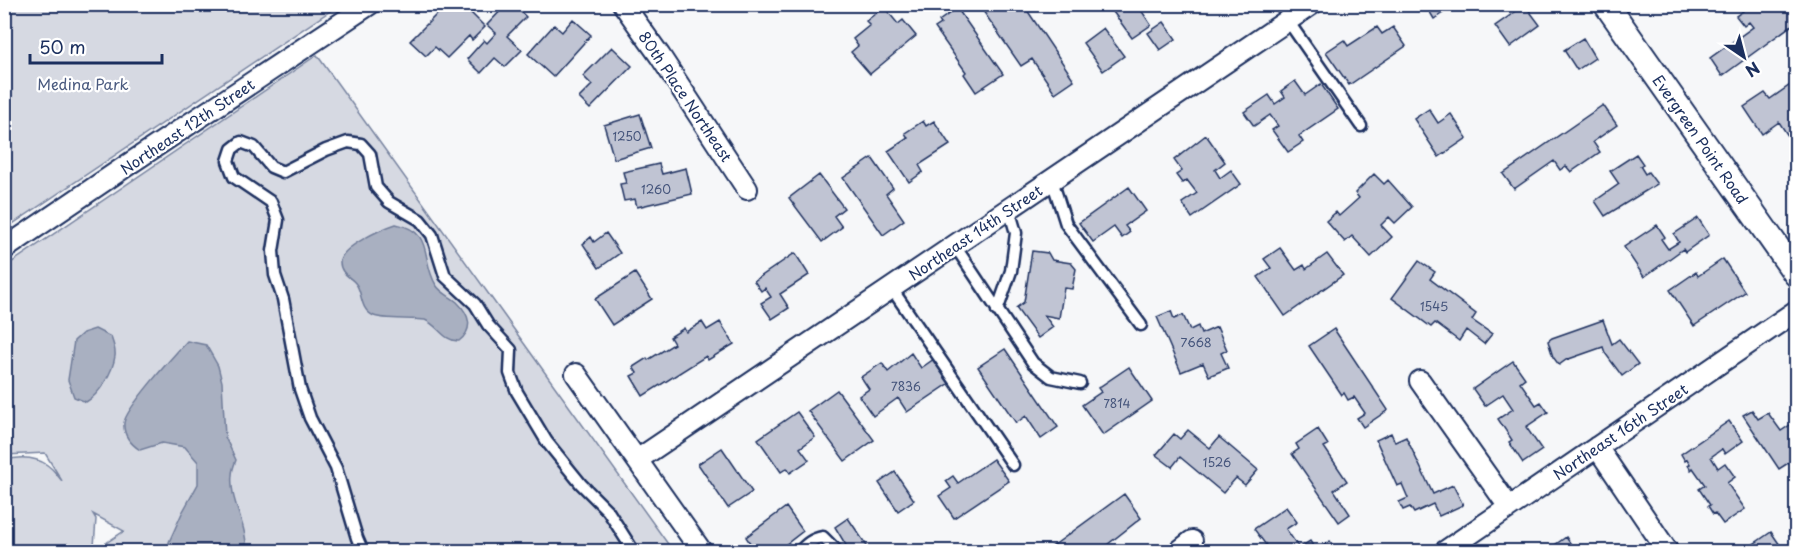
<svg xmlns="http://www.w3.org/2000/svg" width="1801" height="556" viewBox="0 0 1801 556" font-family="'Playpen Sans',sans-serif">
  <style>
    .green { fill: #d6d9e2; stroke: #7884a0; stroke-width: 1.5 }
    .water { fill: #a9b0c1; stroke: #707c99; stroke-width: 1.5 }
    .building { fill: #c0c4d3; stroke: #1b2f5e; stroke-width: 1.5 }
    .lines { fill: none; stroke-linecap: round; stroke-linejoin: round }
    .service-casing { stroke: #1b2f5e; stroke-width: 15 }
    .minor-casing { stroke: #1b2f5e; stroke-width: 24 }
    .tertiary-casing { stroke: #1b2f5e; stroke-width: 28 }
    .service { stroke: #fff; stroke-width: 10 }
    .minor { stroke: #fff; stroke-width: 20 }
    .tertiary { stroke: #fff; stroke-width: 24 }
    .labels { text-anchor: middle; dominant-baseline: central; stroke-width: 4.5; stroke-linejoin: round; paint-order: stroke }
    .number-label { font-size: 12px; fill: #44547b }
    .park-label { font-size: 15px; fill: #4a5a7f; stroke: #fff }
    .street-label { font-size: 15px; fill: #1b2f5e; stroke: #fff }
  </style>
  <rect width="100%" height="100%" fill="#f6f7f9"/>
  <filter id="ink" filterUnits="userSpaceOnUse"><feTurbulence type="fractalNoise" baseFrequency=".0167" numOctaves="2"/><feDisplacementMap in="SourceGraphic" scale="12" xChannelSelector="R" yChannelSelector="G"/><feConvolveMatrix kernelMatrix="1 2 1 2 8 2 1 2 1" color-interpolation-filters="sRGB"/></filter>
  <g filter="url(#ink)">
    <path class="green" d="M334,4l2,3 -331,222v-224z
      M317,55l356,496h-579l30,-20 -31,-17 3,5 -2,27 -8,5h-13l-5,-7 -2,7h-61v-90c15,-6 35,-4 47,8 4,4 7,9 10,12l-17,-28 -40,2 2,-20 -2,-4v-164z"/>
    <path class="water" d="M396,224c39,8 24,35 40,61 5,8 14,11 21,17 13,13 17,27 2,39 -15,1 -21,-16 -34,-21 -13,-2 -42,0 -51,-4 -15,-7 -11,-23 -18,-32 -5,-7 -16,-10 -16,-22 0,-15 44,-34 56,-38z
      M95,329l16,8c2,6 5,13 4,19 -2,16 -16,39 -29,46l-12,-5 -6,-17 6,-39 9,-8z
      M187,341l19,4 12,21 4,16 3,55 11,23c-2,5 -4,10 -4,15 -3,26 16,50 14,76h-75l-2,-9 13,-29 16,-29v-22l-13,-15 -23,-4 -22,7c-9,-6 -17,-15 -16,-27 1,-14 51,-69 63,-82z"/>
    <path class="building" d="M462,4l23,23 -13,13 -3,-4 -22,22 -12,-11 -9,9 -16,-15 35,-35 -2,-2z
      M507,4h6l13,13 -19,19 15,14 -17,17 -10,-9 -14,15 -14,-14 17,-19 3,3 9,-10 -9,-8z
      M992,4h31l51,76 -19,13 -23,-34 -11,7 -38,-55z
      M1116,4h33l-8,6 10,15 -19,13 -21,-29z
      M1425,4h31l-22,15z
      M1738,4h56l2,3v15l-74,54 -12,-18 43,-31 -4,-5 -5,4 -8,-10 7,-5z
      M1525,5l15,20 -30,22 -15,-21z
      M884,7l14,17 5,-4 13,16 -46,38 -19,-22 7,-6 -5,-7 17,-14 -4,-4z
      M957,8l46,66 -27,18 -12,-18 2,-2 -31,-44 6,-4 -2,-3z
      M573,19l18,16 -38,42 -25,-23 26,-29 8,7z
      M1164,22l12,17 -16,11 -12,-17z
      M1377,27l5,7 11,-7 13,19 -57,39 -23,-33 18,-12 4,6z
      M1103,28l21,28 -21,15 -20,-28z
      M1583,38l12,20 -18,12 -13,-20z
      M612,47l20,19 -42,43 -11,-11 13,-13 -9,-9z
      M1295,81l10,14 16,-11 17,25 -39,27 4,6 -15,10 -16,-22 6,-4 -8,-11 -16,11 -10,-14 25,-17 6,9 10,-7 -4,-6z
      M1796,81v67l-17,-26 -17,12 -18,-27 21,-14 5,6z
      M1603,105l14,20 -24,17 7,10 -29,20 -5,-6 -6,4 -6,-9 -40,28 -11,-15z
      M1429,109l9,14 13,-9 16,24 -28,19 -25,-38z
      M640,114l11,34 -37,11 -10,-34z
      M923,121l3,5 8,-5 16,24 -31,20 4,7 -14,10 -21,-31 20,-13 -3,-5z
      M1206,135l19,27 -10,8 5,8 11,-8 10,14 -49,34 -10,-15 15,-10 -10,-13 -5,3 -6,-8 6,-4 -8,-11z
      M1636,154l7,10 -3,2 5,8 3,-2 9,12 -52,32 -10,-15 24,-17 -9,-13z
      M872,158l21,30 -7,6 18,26 -21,15 -40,-57z
      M659,164l3,10 24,-6 6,26 -55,13 -2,-8 -11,2 -4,-17 6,-1 -3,-11z
      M1374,174l10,10 4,-4 24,27 -17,16 -6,-6 -8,8 11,12 -21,20 -19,-21 -7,6 -19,-21 10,-9 3,4 20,-18 -4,-5z
      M819,175l25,33 -10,8 8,11 -20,15 -33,-44z
      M1129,187l17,24 -21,15 5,6 -8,6 -8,-11 -21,15 -14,-19z
      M1698,218l11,17 -24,17 -2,-3 -39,28 -20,-30 33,-22 8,12 -4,2 7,10 11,-7 -5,-8z
      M606,233l14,20 -21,15 -16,-24 8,-7 3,5z
      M1280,248l16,22 8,-5 2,4 21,-15 16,21 -58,41 -27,-39 13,-9 -7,-9z
      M1032,251l16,2 4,7 19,3 5,6 -4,20 -8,-1 -5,30 -15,-3 9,12 -15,11 -22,-30 8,-6z
      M795,253l14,22 -29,19 9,14 -17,11 -11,-16 10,-6 -6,-9 -4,3 -7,-10z
      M1723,259l22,33 -51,34 -24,-36 26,-18 2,4z
      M1419,261l16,11 -5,7 46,35 -4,6 20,14 -8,10 -18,-14 -7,11 -24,-18 -4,4 -39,-29z
      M635,273l17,26 -40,26 -17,-26z
      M1171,311l3,8 9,-4 7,15 8,-4 3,8 16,-7 10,23 -6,3 7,15 -19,8 -6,-13 -22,9 -24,-55z
      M1603,320l9,24 7,-5 19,25 -16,12 -17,-23 -2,-6 -37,13 -7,5 -6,-8 -5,-16 4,-3z
      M702,322l5,8 13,-8 14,22 -26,16 -2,-4 -63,40 -12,-20 6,-3 -4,-6 14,-9 1,2 26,-16 -4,-7 14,-9 2,4z
      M1334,329l54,81 -25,17 -6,-9 8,-5 -11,-16 -6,3 -4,-7 -2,2 -33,-49z
      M1005,349l53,78 -17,12 -15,-23 -10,7 -38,-56z
      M911,353l10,15 13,-9 16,24 -43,29 -9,-14 -25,18 -14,-20 10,-7 -8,-12 21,-14 6,9z
      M1513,361l12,17 -5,4 16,23 5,-3 7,10 -22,15 16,23 -19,13 -14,-21 3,-2 -14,-21 15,-10 -10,-15 -18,12 -12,-17z
      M1129,367l23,34 -49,34 -21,-30 19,-13 -3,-4z
      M837,390l37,50 -29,21 -37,-50z
      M1752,410l6,9 10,-6 13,18 15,-10v37l-17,11 -36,-54z
      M797,412l18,25 -15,11 9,12 -19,13 -3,-5 -6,4 -23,-33z
      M1729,421l14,20 -18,13 -3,-5 -11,8 7,11 7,-5 10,14 -8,6 18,26 -22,15 -8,-11 -2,1 -5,-8 2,-1 -11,-16 6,-4 -12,-17 -2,2 -3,-5 2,-1 -3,-5 -2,2 -4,-7z
      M1318,429l10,16 -4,2 23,34 -13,9 16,24 -11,8 -47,-68 7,-5 -3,-5z
      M1188,430l22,18 9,-11 39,33 -13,15 -9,-7 -13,15 -43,-36 -8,10 -16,-12 18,-21 6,5z
      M1391,433l4,9 11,-5 27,57 20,-9 10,20 -24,11 -6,-12 -19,9 -4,-6 -7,3 -4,-8 9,-4 -6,-14 -5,2 -21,-46z
      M722,448l30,44 -24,16 -30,-44z
      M993,459l16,22 -55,37 -15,-22 12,-8 -5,-7 7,-5 5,7z
      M895,472l19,28 -16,11 -19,-28z
      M1124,494l17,24 -43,34 -3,-4 -5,4 -44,-1z
      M786,507l17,24 -27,21h-20l-10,-15z
      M1286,507l11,15 -11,7 13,19 11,-7 7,11h-57l-1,-2 7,-5 -12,-16z
      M848,518l23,34h-21l-15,-25z
      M1771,532l11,16 -4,4h-32l-1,-2z
      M1566,537l10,15h-31z
      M1330,541l7,11h-14l-3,-4z"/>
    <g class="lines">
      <defs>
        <path id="service" d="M1288,21l73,105
          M1052,180l14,44 75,101
          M955,246l78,117 18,14 29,6
          M892,289l121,176
          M997,311l14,-40 5,-38 -7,-24
          M363,552l-6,-14 -21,-70 -26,-50 -10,-29 -17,-90 -8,-24 -2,-24 5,-31 -7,-18 -37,-25 -6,-16 4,-12 9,-7 13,5 17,20 12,5 43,-22 22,-8 13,2 9,10 6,33 13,15 31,18 12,15 13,41 30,28 13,21 23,25 -1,23 7,19 30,50 34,42 27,27 26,41
          M799,552c7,-8 13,-13 24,-15l15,15"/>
        <path id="minor" d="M623,4l37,52 87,133
          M4,249l125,-85 241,-160
          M576,374l126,178
          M1420,381l89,126
          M1597,447l71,105
          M637,460l675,-456
          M1178,552l14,-11
          M1444,552l352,-241"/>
        <path id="tertiary" d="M1606,4l190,270"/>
      </defs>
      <use href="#service" class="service-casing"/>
      <use href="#minor" class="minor-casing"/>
      <use href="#tertiary" class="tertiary-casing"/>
      <use href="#service" class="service"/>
      <use href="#minor" class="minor"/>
      <use href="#tertiary" class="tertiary"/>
    </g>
  </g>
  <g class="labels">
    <g class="number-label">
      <text x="627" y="136">1250</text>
      <text x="656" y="189">1260</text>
      <text x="1434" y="306">1545</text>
      <text x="1196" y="342">7668</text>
      <text x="906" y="386">7836</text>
      <text x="1117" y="403">7814</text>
      <text x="1217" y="462">1526</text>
    </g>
    <g class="park-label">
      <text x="83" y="83">Medina Park</text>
    </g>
    <g class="street-label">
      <text transform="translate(686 96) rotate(56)">80th Place Northeast</text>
      <text transform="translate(187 126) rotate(-34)">Northeast 12th Street</text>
      <text transform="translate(1701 139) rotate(55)">Evergreen Point Road</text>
      <text transform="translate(975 232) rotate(-34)">Northeast 14th Street</text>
      <text transform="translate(1620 431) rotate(-34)">Northeast 16th Street</text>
    </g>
  </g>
  <rect width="1801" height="556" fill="none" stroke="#fff" stroke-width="24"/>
  <rect x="12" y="12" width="1777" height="532" fill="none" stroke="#1b2f5e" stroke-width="2" filter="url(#ink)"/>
  <g transform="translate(1744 57) rotate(145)" stroke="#ffffff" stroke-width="4.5" paint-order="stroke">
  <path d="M0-4.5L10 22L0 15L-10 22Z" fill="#1b2f5e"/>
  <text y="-9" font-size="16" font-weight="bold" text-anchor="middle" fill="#1b2f5e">N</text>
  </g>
  <path d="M30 54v9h132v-9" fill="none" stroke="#1b2f5e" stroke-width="3"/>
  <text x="39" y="54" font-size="18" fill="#1b2f5e" stroke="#ffffff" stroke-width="4.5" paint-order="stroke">50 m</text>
</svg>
